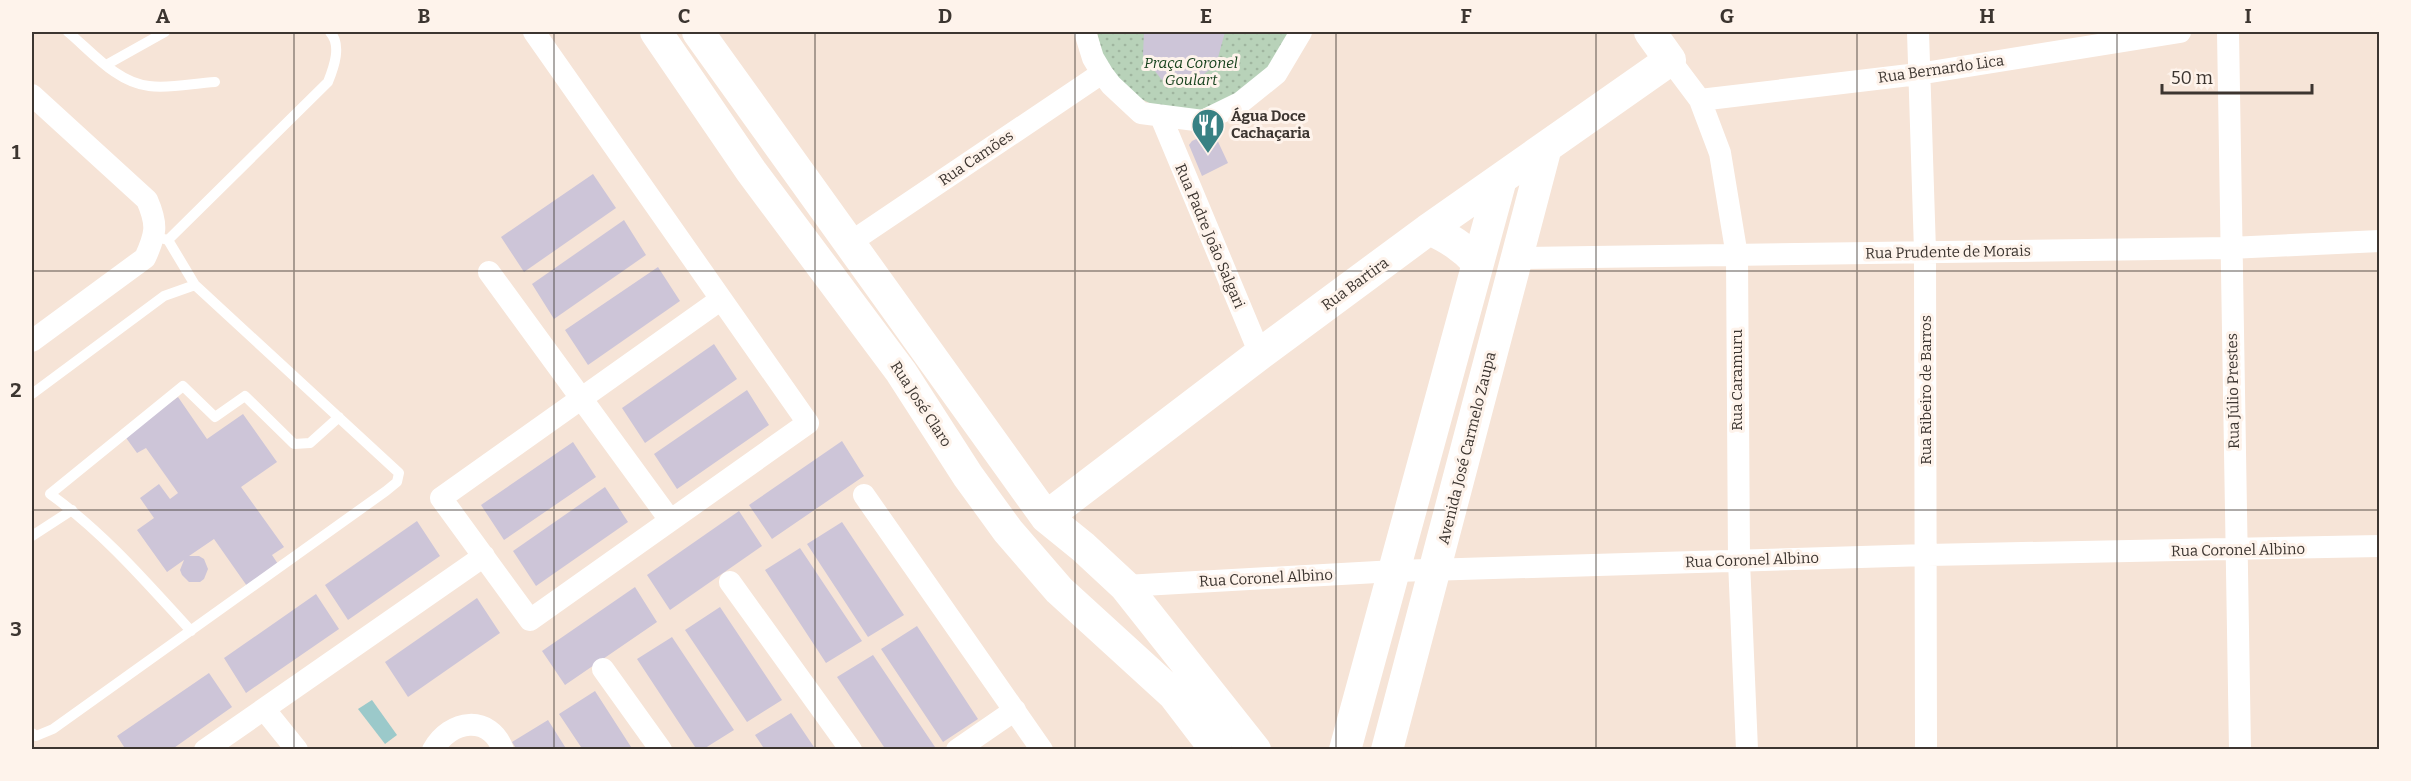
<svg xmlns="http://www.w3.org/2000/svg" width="2411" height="781" viewBox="0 0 2411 781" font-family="Bitter,serif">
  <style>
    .park { fill: url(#park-dots) }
    .water { fill: #9bc9ca }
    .building { fill: #cdc5d8 }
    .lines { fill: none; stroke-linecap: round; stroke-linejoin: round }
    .lane { stroke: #fff; stroke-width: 10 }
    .street { stroke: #fff; stroke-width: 22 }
    .secondary { stroke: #fff; stroke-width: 32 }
    .grid { fill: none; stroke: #3c3530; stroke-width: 1.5; stroke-opacity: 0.55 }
    .labels { text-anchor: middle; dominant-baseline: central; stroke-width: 6; stroke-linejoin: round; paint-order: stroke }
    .park-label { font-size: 15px; font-style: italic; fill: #17421d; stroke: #fef3eb }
    .street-label { font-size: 15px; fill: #3c3530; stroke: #fef3eb }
    .poi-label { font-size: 15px; font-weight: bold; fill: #3c3530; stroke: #fef3eb; text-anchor: start }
    .neatline { fill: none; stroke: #3c3530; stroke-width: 2 }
    .grid-label { font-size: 20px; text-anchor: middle; font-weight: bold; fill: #3c3530 }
  </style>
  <defs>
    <pattern id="park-dots" width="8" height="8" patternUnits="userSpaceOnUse" patternTransform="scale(1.5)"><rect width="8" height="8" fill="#b8d2b9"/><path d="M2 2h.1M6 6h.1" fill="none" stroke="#9fb59f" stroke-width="1.8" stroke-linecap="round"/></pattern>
  </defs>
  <rect width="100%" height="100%" fill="#f6e4d7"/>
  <path class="park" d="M1097,32h195l-23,36 -33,28 -38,17 -36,-4 -21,-10 -18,-14 -20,-27z"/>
  <path class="water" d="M372,700l25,35 -12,9 -27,-35z"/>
  <path class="building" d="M1144,32h81l-9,33 -24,18 -19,3 -12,-7 -18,-24z
    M1213,131l15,32 -26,13 -13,-31 3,-4z
    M593,174l23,34 -92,64 -23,-35z
    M624,220l22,35 -92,64 -22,-35z
    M658,267l22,34 -92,64 -23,-35z
    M714,344l23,35 -92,64 -23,-35z
    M747,390l22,35 -92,64 -23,-35z
    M178,397l29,42 36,-25 34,48 -36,25 43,60 -12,8 6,9 -31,22 -33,-47 -25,17h10l5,3 4,10 -4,10 -4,3h-11l-7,-7 -2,-5 4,-10 -17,12 -30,-42 17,-12 -14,-20 19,-14 11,15 8,-6 -32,-45 -9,5 -13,-18z
    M842,441l22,35 -92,63 -23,-34z
    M573,442l23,35 -92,63 -23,-35z
    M605,487l23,35 -92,64 -23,-35z
    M739,511l23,35 -92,64 -23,-35z
    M417,521l23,35 -92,64 -23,-35z
    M842,522l62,93 -36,22 -61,-93z
    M800,548l62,93 -36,22 -61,-93z
    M635,587l22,35 -92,63 -23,-34z
    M316,594l23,35 -93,64 -22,-35z
    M477,598l23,35 -92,64 -23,-35z
    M720,607l62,93 -35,22 -62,-92z
    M917,626l61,93 -35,23 -62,-93z
    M672,637l62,93 -32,20h-5l-60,-91z
    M873,655l62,92 -4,3h-45l-49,-73z
    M209,673l23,34 -61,43h-45l-9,-14z
    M595,691l38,59h-50l-24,-36z
    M791,713l25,37h-51l-10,-15z
    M548,720l19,30h-50l-5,-8z"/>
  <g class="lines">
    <path class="lane" d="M68,32c23,19 49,51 81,54 21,3 45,-3 66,-4
      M106,65l59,-33
      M164,239l4,1 27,45
      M168,240l160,-158c6,-15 14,-37 2,-50
      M32,394l132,-98 31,-11 204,188 -2,9 -11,9 -333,238 -17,7 -4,-3
      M32,536l40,-26
      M191,631c-45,-49 -87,-98 -141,-137l133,-108 32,31 30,-21 49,48 16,-1 29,-26"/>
    <path class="street" d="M534,32l274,391 -278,197 -89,-122 279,-198
      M1085,32l8,26 9,15 9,12 30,28 62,8 37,-18 36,-29 25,-42
      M1918,32l7,219 1,499
      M2228,32l12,718
      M1670,60l30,40 20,53 17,103 2,305 8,189
      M32,95l115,105c11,25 9,34 -2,58l-113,83
      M1700,100l218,-26 262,-42
      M1161,117l99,237
      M851,242l251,-169
      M1516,258l714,-10 150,-7
      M489,272l181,248
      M864,495l178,255
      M730,582l121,168
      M1125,586l270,-15 532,-16 453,-9
      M603,669l58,81
      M264,709l33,41
      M205,750l279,-194
      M433,750c17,-31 57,-36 70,0
      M957,750l58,-40"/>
    <path class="secondary" d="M656,32l95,139 150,201 67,104 40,55 51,59 115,105 42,55
      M698,32l348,485 37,30 42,39 130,164
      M1429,229c20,9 34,18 49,34
      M1046,517l214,-163 169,-125 241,-169 -20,-28
      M1345,750l156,-571
      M1387,750l159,-603"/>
  </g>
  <path class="grid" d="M294,32v718M554,32v718M815,32v718M1075,32v718M1336,32v718M1596,32v718M1857,32v718M2117,32v718M32,271h2348M32,510h2348"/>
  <defs>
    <symbol id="restaurant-pin" viewBox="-11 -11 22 30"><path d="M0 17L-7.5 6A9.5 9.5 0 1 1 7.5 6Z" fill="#388183" stroke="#fef3eb"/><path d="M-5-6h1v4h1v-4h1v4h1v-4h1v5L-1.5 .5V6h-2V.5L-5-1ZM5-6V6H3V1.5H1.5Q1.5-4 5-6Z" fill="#fff"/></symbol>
  </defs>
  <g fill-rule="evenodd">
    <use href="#restaurant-pin" x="1189" y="106" width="38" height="52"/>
  </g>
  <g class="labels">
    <g class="park-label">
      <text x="1191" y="63">Praça Coronel<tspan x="1191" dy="17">Goulart</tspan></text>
    </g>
    <g class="street-label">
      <text transform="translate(1941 69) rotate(-8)">Rua Bernardo Lica</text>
      <text transform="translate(976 158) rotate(-34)">Rua Camões</text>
      <text transform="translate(1210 236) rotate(67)">Rua Padre João Salgari</text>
      <text transform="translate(1948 252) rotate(-1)">Rua Prudente de Morais</text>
      <text transform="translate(1355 284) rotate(-36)">Rua Bartira</text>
      <text transform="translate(1737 380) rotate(-90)">Rua Caramuru</text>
      <text transform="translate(1926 390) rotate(-90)">Rua Ribeiro de Barros</text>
      <text transform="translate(2233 391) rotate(-91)">Rua Júlio Prestes</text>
      <text transform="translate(921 404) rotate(57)">Rua José Claro</text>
      <text transform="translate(1467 448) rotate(-76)">Avenida José Carmelo Zaupa</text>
      <text transform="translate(2238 550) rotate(-1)">Rua Coronel Albino</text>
      <text transform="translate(1752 560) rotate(-2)">Rua Coronel Albino</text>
      <text transform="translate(1266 578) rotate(-3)">Rua Coronel Albino</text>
    </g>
    <g class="poi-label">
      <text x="1231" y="116">Água Doce<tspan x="1231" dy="17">Cachaçaria</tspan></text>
    </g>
  </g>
  <rect width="2411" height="781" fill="none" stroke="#fef3eb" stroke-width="66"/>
  <path d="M2162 84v9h150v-9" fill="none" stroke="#3c3530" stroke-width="3"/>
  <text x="2171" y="84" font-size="18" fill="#3c3530" stroke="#fef3eb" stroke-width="4.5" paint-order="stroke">50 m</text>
  <rect x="33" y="33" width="2345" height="715" class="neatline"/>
  <g class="grid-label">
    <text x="163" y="23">A</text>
    <text x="424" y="23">B</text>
    <text x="684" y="23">C</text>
    <text x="945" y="23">D</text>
    <text x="1206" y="23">E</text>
    <text x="1466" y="23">F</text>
    <text x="1727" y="23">G</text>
    <text x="1987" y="23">H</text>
    <text x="2248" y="23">I</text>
    <text x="16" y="159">1</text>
    <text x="16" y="397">2</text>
    <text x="16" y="636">3</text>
  </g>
</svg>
